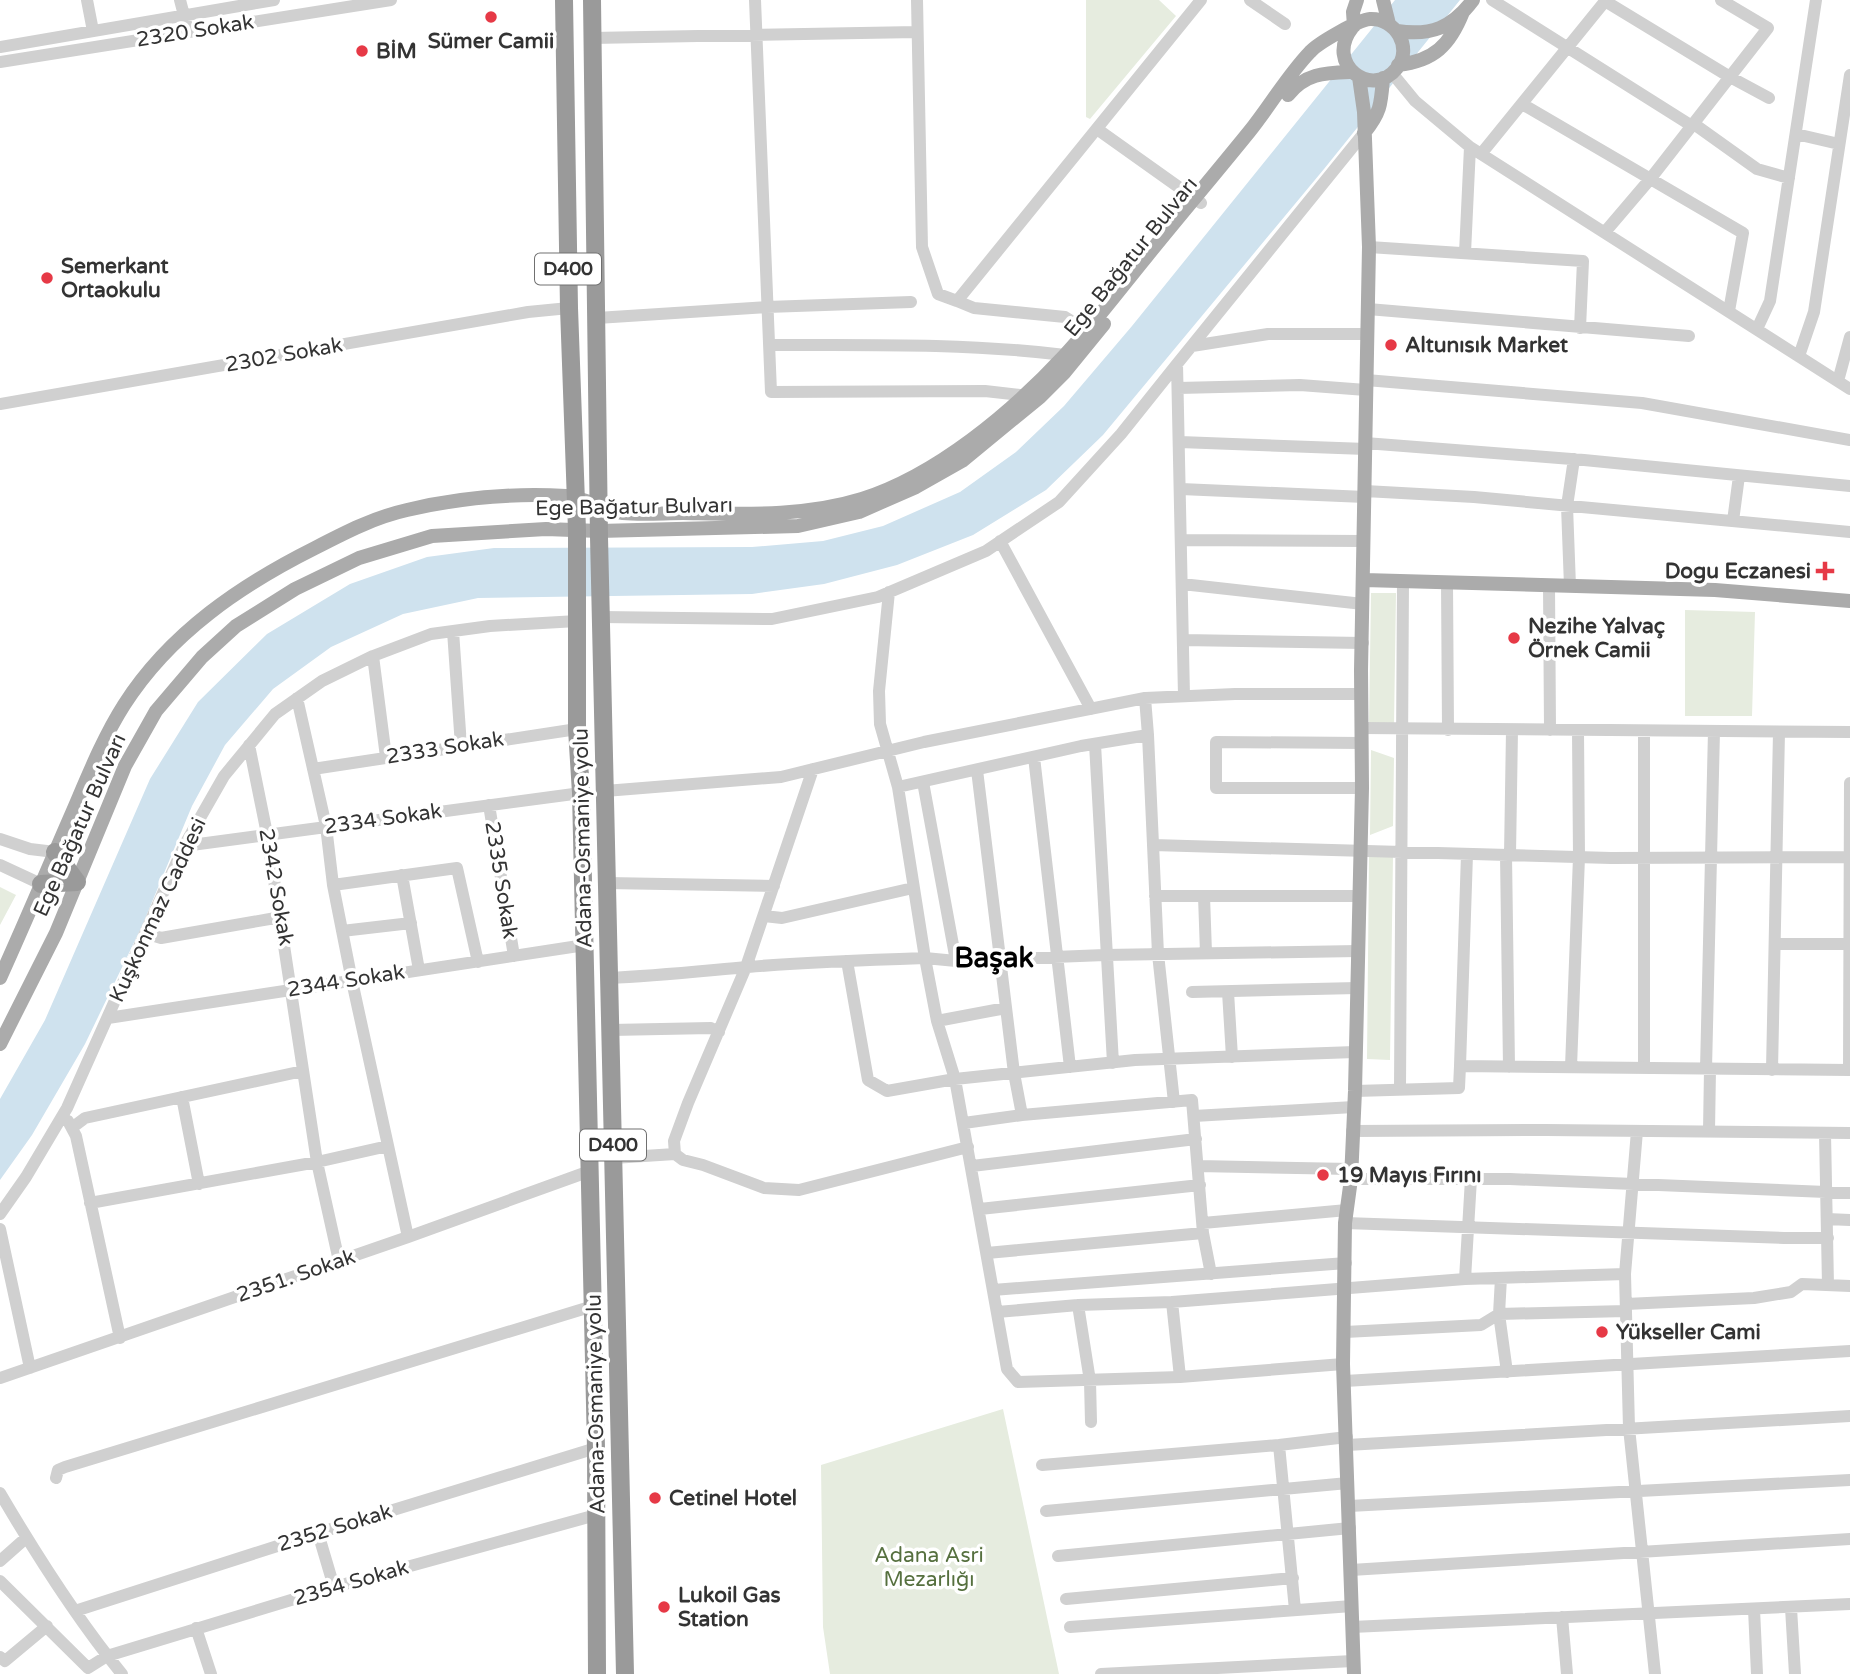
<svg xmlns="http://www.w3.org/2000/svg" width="1850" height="1674" viewBox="0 0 1850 1674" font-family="'Varela Round',sans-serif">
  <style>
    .green { fill: #e6ecdf }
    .water { fill: #cfe2ee }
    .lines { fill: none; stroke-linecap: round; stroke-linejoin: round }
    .minor { stroke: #d0d0d0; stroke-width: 12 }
    .major { stroke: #ababab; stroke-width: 14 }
    .highway { stroke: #9a9a9a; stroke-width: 18 }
    .poi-dot { fill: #e63946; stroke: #fff; stroke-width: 2.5 }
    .labels { text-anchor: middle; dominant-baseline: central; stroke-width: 7; stroke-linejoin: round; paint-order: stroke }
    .shield { fill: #fff; stroke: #707070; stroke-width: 2 }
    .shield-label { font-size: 19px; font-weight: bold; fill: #333 }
    .street-label { font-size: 21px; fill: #333; stroke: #fff }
    .poi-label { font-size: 21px; font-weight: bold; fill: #333; stroke: #fff; text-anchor: start }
    .park-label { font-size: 21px; fill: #56703f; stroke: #fff }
    .district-label { font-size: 28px; font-weight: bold; fill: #000; stroke: #fff }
  </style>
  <rect width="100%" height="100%" fill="#fff"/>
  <path class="green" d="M1086,0h73l17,16 -86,103 -4,-2z
    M1371,593h25l-2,132h-25z
    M1685,610l70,2 -3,104h-67z
    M1371,750l23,8 -1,68 -23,9z
    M1393,856l-3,204 -23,-1 2,-202z
    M0,887l16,8 -16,30z
    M1003,1409l56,265h-229l-7,-47 -2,-162z"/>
  <path class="water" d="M1395,0h65l-136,169 -221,266 -57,55 -73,45 -76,30 -73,19 -72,10 -274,4 -75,16 -72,33 -58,42 -48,56 -33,61 -50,120 -57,118 -53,91 -32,45v-81l45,-79 105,-241 48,-77 69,-68 83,-50 77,-27 67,-9 258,-1 71,-6 60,-15 77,-34 56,-40 48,-46 68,-80z"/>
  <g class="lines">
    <path class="minor" d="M87,0l6,31
      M180,0l6,23
      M755,0l16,392 214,-1 44,5
      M917,0l5,247 16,47 19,7 244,-301
      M1250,0l35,24
      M1492,0l200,126
      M1605,1l125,76 39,21
      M592,38l325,-6
      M0,47l274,-47
      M0,62l391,-62
      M1392,73l23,28 55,46 380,242
      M1522,104l221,129 -14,78
      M1694,124l63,45 32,9
      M1097,129l104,74
      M1796,134l43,10
      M1481,154l125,-154
      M1605,232l46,-54 117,-150 -47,-28
      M1369,247l214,14 -3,67
      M1465,253l5,-106
      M957,301l17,7 91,9 21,13
      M1368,309l321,27
      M597,318l170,-11 144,-5
      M1757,329l13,-28 46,-301
      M769,345c99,0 198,-2 296,10
      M1192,346l76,-12h100
      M1799,356l15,-44 36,-237
      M1366,380l276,23 208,37
      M1838,381l12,-44
      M1178,388l122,-3 66,5
      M0,404l528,-92 41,-4
      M1180,442l186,7
      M1365,443l219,17 266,26
      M1181,489l184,8
      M1365,491l109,6 376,35
      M1733,521l6,-45
      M1181,540l183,1
      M1000,541l91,168
      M1447,582l1,148
      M1182,584l181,20
      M1549,585l1,145
      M1570,586l-3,-80 7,-47
      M889,592l-10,99 1,33 18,63 27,171 31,3 149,-6 253,-4
      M601,617l171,2 106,-22 108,-46 73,-49 62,-68 56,-70
      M453,631l8,115
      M1183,640l180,3
      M373,656l13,101
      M1184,696l-7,-332 187,-231
      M297,698l29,128 7,59 19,96 56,256
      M1362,728l488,4
      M1644,731v337
      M1148,735l10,219 16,148
      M1362,743l-146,-1v46h146
      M1095,744l18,319
      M249,745l18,89 50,328 22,99
      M1034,757l36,310
      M313,769l264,-40
      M813,769l-67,198 -58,136 -14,38 1,13 8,6 20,5 61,23 35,2 169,-43
      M977,770l37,303 8,42
      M923,782l33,179
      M898,787l183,-41 67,-11 -3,-37 90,-4h127
      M605,791l176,-14 143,-35 221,-44
      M489,805l25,151
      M0,839l30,10 25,3
      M1153,845l458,13 237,-1
      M184,846l397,-53
      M1506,855l3,212
      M1510,855l2,-125
      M0,865l41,19
      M402,875l17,95
      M607,883l167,3
      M333,885l124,-17 21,94
      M1155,896h204
      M1204,896l2,57
      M764,916l18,2 131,-30
      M342,931l69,-8
      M145,933l16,5 120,-21
      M1775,944h75
      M847,961l21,119 19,11 68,-12 180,-19 220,-8
      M609,978c47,-2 93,-7 139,-11 59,-5 118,-7 177,-9l12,63 18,58 52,290 11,13 162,-5 163,-13
      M1192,992l165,-4
      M1228,992l4,65
      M108,1018l477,-73
      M937,1021l69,-13
      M611,1030l100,-2 8,4
      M1460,1066l7,-212
      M1571,1067l8,-210 -1,-126
      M1706,1069l8,-338
      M1772,1070l7,-338
      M1849,1070l1,-287
      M1400,1089l3,-508
      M1355,1091l104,-3 1,-22 390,4
      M182,1097l17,87
      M1194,1116l160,-9
      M68,1121l8,15 44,202
      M964,1123l58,-8 170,-15 11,133 8,41
      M73,1127l12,-9 218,-47
      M1352,1131l194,-1 304,3
      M1637,1131l-12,143 4,154 26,246
      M1709,1131l1,-62
      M1825,1133l3,152
      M613,1158l62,-4
      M972,1166l224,-27
      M1198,1166l153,3
      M1351,1179h159l340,14
      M90,1203l227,-41 71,-16
      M980,1209l220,-24
      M0,1214l26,-37 41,-69 117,-262 40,-70 51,-62 47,-33 51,-25 58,-22 59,-8 87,-5
      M1827,1219l23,1
      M1203,1223l144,-13
      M1345,1223l439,15h44
      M0,1229l30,139
      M987,1253l216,-20
      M1501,1278l-2,36 8,58
      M1465,1279l6,-100
      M993,1290l353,-27
      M1172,1302l8,75
      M1626,1304l128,-6 37,-6 11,-8 48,2
      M1078,1305l12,76 1,41
      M997,1312l81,-7 94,-3 293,-23 160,-5
      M1345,1332l136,-7 18,-11 127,-3
      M0,1378l408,-141 182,-66
      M1345,1381l505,-30
      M1279,1445l16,165
      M1347,1445l503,-29
      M1042,1465l237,-20 68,-8
      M56,1478l2,-8 7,-3 528,-161
      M0,1493c37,63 76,125 122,181
      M1349,1506l501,-26
      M1046,1511l302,-28
      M318,1533l16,54
      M1058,1556l292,-28
      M0,1561l26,-23
      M1351,1570l499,-31
      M0,1581l88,87 19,-12 227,-69 262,-72
      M1066,1599l227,-21
      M1791,1608l4,66
      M1754,1609l3,65
      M75,1611l243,-78 278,-85
      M1562,1617l5,57
      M1070,1627l282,-21
      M1352,1627l498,-23
      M196,1628l15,46
      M0,1657l5,4 42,-35
      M1101,1674l252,-13"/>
    <path class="major" d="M1383,0l6,24
      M1354,26l-1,-14 4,-12
      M1397,31c34,5 55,-3 76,-31
      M1398,65c36,-4 52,-20 65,-53
      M1288,95c18,-22 36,-22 64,-23
      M1364,133c17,-21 17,-29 19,-55
      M1364,580l351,10 135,11
      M0,978c25,-55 48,-110 72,-165 16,-37 31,-75 52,-108 46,-72 117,-120 191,-157 29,-15 60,-31 92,-38 51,-12 107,-17 159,-14 20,2 38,14 57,17 20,2 41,0 60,0 60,1 121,4 179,-14 75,-24 149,-86 202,-143 30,-32 56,-67 83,-100 34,-42 68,-82 102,-124 21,-26 38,-56 61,-80 8,-9 48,-32 60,-33 26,-1 43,29 27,49 -25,32 -73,-4 -45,-40
      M0,1044l56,-111 69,-167 31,-55 46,-54 34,-31 59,-37 64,-31 73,-22 114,-7 53,2 199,-5 61,-14 57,-25 46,-26 78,-64 24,-24 40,-49
      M1354,1674l-11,-310 2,-141 6,-44 4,-88 7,-303 -1,-118 8,-423 -5,-135 -5,-35"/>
    <path class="highway" d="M564,0l5,308 8,222v199l4,64 15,655 1,226
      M592,0l7,537 26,1137
      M41,884l36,-2 -22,-30"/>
  </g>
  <g class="poi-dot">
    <circle cx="491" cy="17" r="7"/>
    <circle cx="362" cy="51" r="7"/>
    <circle cx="47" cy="278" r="7"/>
    <circle cx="1391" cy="345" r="7"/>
    <path d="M1821.5 560.5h7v7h7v7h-7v7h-7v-7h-7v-7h7z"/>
    <circle cx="1514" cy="638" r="7"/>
    <circle cx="1323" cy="1175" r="7"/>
    <circle cx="1602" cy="1332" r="7"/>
    <circle cx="655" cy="1498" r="7"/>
    <circle cx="664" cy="1607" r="7"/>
  </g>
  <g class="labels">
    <g class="shield">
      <rect x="535" y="253.5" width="66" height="31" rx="5"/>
      <rect x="580" y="1129.5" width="66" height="31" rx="5"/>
    </g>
    <g class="shield-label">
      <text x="568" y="269">D400</text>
      <text x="613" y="1145">D400</text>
    </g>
    <g class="street-label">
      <text transform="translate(195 31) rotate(-9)">2320 Sokak</text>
      <text transform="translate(1131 257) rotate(-51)">Ege Bağatur Bulvarı</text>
      <text transform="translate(284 355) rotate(-10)">2302 Sokak</text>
      <text transform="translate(634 507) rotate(-1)">Ege Bağatur Bulvarı</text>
      <text transform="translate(445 748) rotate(-9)">2333 Sokak</text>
      <text transform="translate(383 819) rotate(-8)">2334 Sokak</text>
      <text transform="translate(80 825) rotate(-66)">Ege Bağatur Bulvarı</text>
      <text transform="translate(583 838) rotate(-91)">Adana-Osmaniye yolu</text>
      <text transform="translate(501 880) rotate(81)">2335 Sokak</text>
      <text transform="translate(276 887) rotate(80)">2342 Sokak</text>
      <text transform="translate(158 910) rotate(-65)">Kuşkonmaz Caddesi</text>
      <text transform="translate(346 981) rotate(-9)">2344 Sokak</text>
      <text transform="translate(296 1276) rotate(-19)">2351. Sokak</text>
      <text transform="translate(596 1404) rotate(-91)">Adana-Osmaniye yolu</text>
      <text transform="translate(335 1528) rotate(-17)">2352 Sokak</text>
      <text transform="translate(351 1583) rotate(-16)">2354 Sokak</text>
    </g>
    <g class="poi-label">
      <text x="491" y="41" text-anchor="middle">Sümer Camii</text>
      <text x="376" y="51">BİM</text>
      <text x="61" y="266">Semerkant<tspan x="61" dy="24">Ortaokulu</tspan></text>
      <text x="1405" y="345">Altunısık Market</text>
      <text x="1811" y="571" text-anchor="end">Dogu Eczanesi</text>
      <text x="1528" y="626">Nezihe Yalvaç<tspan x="1528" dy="24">Örnek Camii</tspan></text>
      <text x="1337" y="1175">19 Mayıs Fırını</text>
      <text x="1616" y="1332">Yükseller Cami</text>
      <text x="669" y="1498">Cetinel Hotel</text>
      <text x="678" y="1595">Lukoil Gas<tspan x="678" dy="24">Station</tspan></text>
    </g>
    <g class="park-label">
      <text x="929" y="1555">Adana Asri<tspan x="929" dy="24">Mezarlığı</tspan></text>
    </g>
    <g class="district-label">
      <text x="994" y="958">Başak</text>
    </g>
  </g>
</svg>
